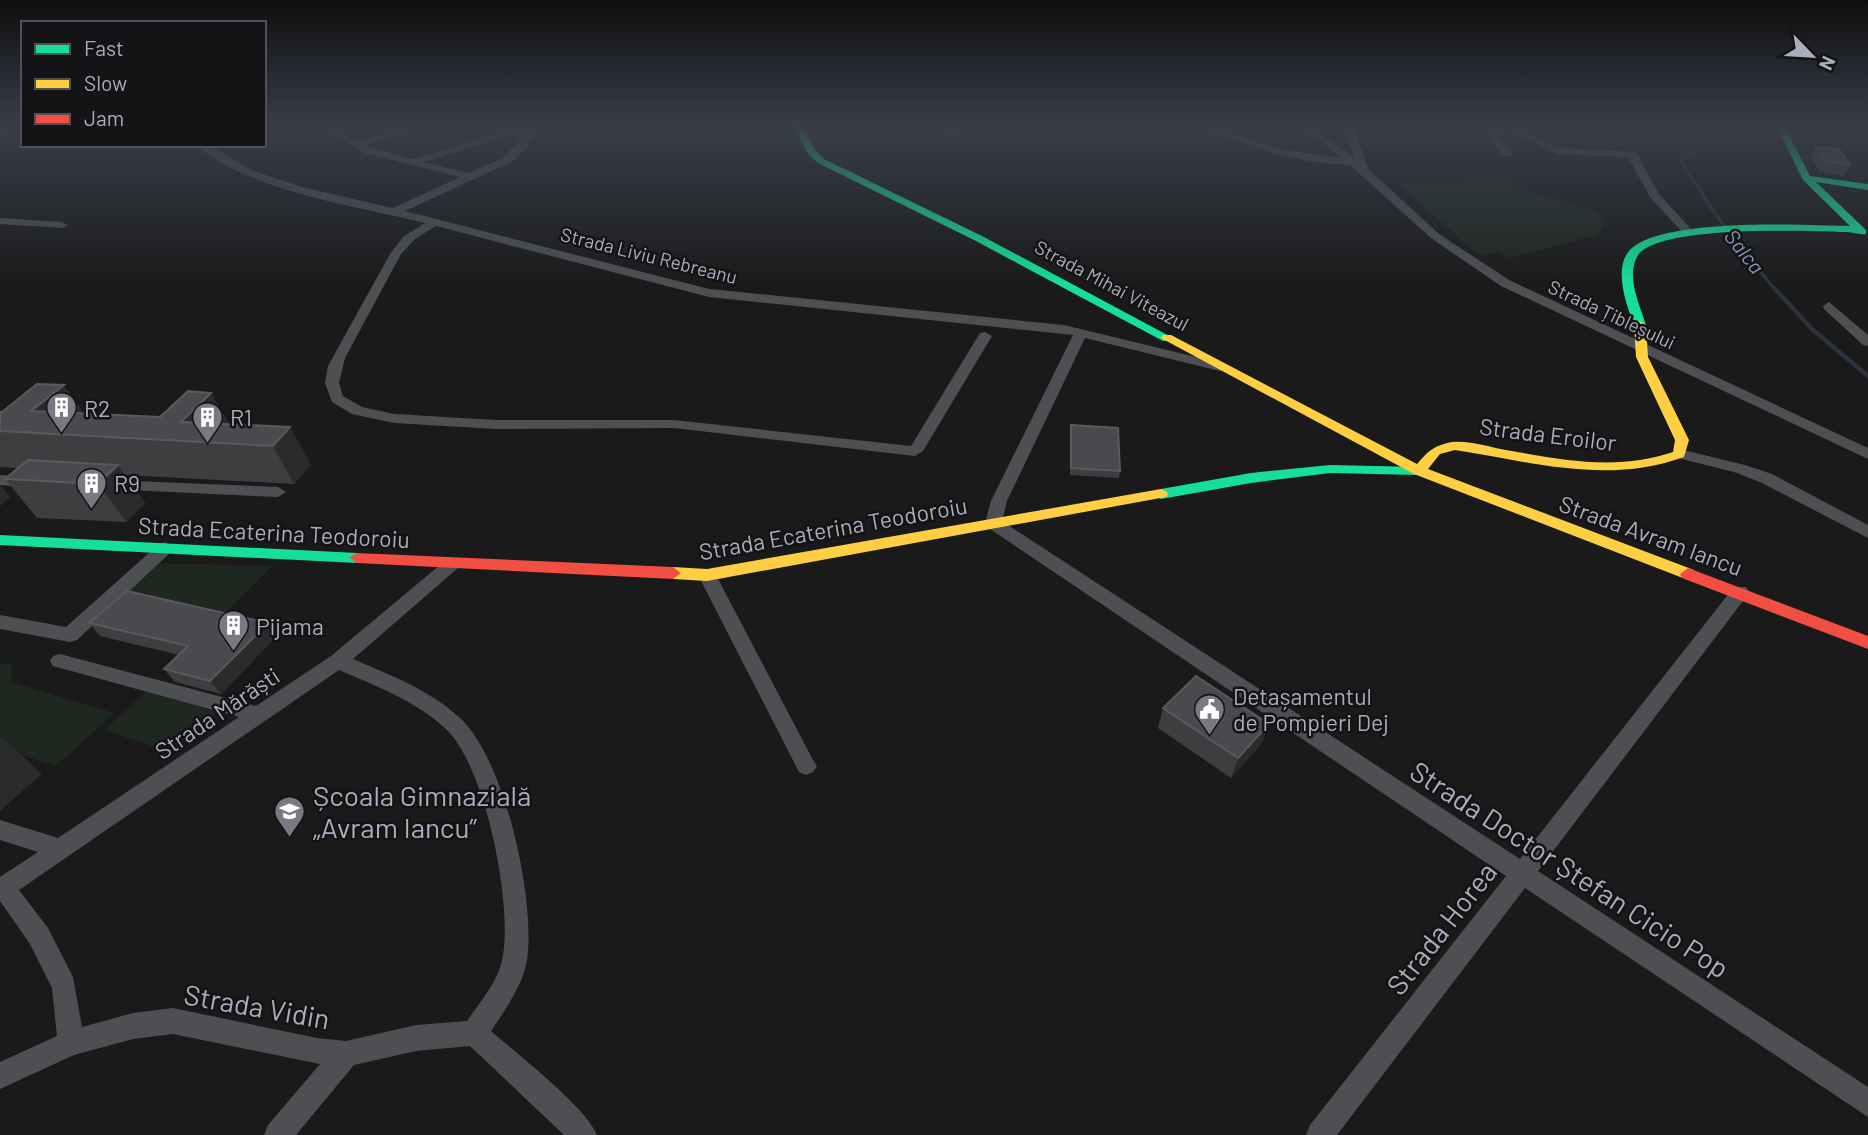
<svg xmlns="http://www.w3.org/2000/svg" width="1868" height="1135" viewBox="0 0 1868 1135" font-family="Barlow,sans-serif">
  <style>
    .green { fill: #1f2721 }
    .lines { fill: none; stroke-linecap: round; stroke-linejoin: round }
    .stream-far1 { stroke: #2c333d; stroke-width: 3.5 }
    .stream { stroke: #2c333d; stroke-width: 4.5 }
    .street { fill: #4d4f53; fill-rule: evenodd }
    .fast { fill: #16e098; fill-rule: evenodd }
    .slow { fill: #ffcf43; fill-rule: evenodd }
    .jam { fill: #f24e42; fill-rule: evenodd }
    .wall { fill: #3e3e41 }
    .shaded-wall { fill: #2b2b2c }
    .building { fill: #4a4a4e; stroke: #595a5f; stroke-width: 2 }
    .labels { text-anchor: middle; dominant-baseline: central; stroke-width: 5; stroke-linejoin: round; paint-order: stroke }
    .far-street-label { font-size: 19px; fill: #aaaebb; stroke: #141316 }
    .far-water-label { font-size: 21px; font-style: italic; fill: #8199b7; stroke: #141316 }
    .poi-label { font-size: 23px; fill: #aaaebb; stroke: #141316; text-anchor: start }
    .street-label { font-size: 23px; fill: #aaaebb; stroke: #141316 }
    .near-poi-label { font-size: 28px; fill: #aaaebb; stroke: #141316; text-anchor: start }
    .near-street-label { font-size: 28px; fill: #aaaebb; stroke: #141316 }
  </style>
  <rect width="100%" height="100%" fill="#1a1a1a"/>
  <path class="green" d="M1510,178l8,9 79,25 7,14 -7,9 -88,23 -10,-6 -19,4 -82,-72z
    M151,563l121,3 -48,49 -105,-22z
    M0,664h11v18l103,31 -58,53 -56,-18z
    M148,690l69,22 -44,41 -69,-23z"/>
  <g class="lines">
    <path class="stream-far1" d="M1734,127l1,3 -26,11 -29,19 39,59 57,72"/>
    <path class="stream" d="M1775,289l38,41 55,46"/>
    <path class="street" d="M20,127l-2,2 -18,5v-6z
      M319,127h12l26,14 51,-14h16l-59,18 47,14 105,-32h23l-14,21 -15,14 -106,49 304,78 355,36 161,39v6l-5,1 -135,-33 -78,163 -5,20 518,338 214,-272h12l3,5 -3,5 -208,274 330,216v30l-343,-229 -188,247h-31l4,-10 196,-249 -519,-349 -2,-4 6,-22 82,-166 -364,-38 -273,-71 -21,13 -14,15 -56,104 -6,25 4,13 19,11 32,7 102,6h178l237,26 69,-113 5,-1 7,4 -69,115 -8,5 -241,-28 -178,1 -102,-6 -42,-9 -20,-12 -7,-19 3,-17 62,-112 13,-17 22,-14c-68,-17 -176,-32 -229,-78h13l42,25 51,17 91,21 67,-31 -96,-24zM528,130l-25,28 -34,15 -45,-11z
      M958,127h13l-19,10 -8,-2z
      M1197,127h14l68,22 63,9 -40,-31h11l41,31 -10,-31h10l14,42 71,65 70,46 359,168v11l-367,-173 -70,-48 -81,-73 -35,-3 -39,-8z
      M1491,127h10l-3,10 14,15v4h-8l-14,-17z
      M1502,127h13l45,21 76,4 23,42 34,37 -10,2 -33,-36 -22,-40 -70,-3z
      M0,218l62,4 6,3 -6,3 -62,-4z
      M1829,302l39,33v11l-5,-1 -39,-36 -1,-3z
      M1679,449l66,16 27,9 96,51v13l-108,-56 -26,-10 -60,-15 -3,-3z
      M0,475l29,2 8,5 -8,5 -29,-2z
      M110,480l168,7 8,5 -8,5 -174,-8 -2,-4 2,-4z
      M165,542l9,6 -3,4 -94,88 -7,2 -70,-13v-14l66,12 93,-83z
      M452,558l9,6 -3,4 -105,91c37,16 77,31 107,59 45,41 76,183 67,242 -4,25 -22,50 -36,71 26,23 94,75 106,104h-33l-94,-89 -54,5 -62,14 -58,70h-32l4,-10 52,-61 -147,-30 -40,5 -59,16 -74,34v-27l57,-26 -5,-48 -22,-44 -30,-43v-24l38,-25 -38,-12v-20l58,18 181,-121 -186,-51 -3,-5 3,-5 7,-2 196,52 75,-50 115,-96zM339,670c37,16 77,31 107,59 40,38 68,179 56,232 -5,22 -23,42 -35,60l-51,4 -70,16 -29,-3 -144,-30 -40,5 -51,14 -9,-50 -25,-49 -29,-38z
      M707,569l9,6 97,185 4,6 -4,6 -7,3 -7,-3 -101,-197z"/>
    <path class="fast" d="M793,127h8l15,24 8,8 160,78 189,101 -2,3h-8l-187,-100 -158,-78 -9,-8z
      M1777,127h8l25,49 58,8v6l-52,-8 50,48v4c-7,1 -13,-2 -21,-2 -36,-1 -191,-8 -208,25 -11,20 3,49 9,68l-2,3h-8c-9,-19 -23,-59 -7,-77 30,-34 176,-26 221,-25l-47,-46z
      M1330,465l89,2 7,4 -7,4 -89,-2 -79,10 -90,16 -7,-5 7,-5 90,-16z
      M0,535l357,18 8,5 -8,5 -357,-18z"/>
    <path class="slow" d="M1640,321l6,4 2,32 41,83 -5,17c-77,28 -151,5 -229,-7l-15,4 -12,15 266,101 2,4 -8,6 -274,-106 -253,-136 2,-3h8l246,129c11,-13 18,-19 35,-22 17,-2 38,5 54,8 56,10 112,21 167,2l2,-12 -39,-83 -2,-32z
      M1161,489l5,2 2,3 -2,3 -459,84 -34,-2 -8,-6 8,-6 34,2z"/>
    <path class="jam" d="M357,553l316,14 8,6 -8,6 -316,-16 -8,-5z
      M1688,568l180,68v13l-186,-71 -2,-4z"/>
  </g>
  <path class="wall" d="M1816,147l34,18 -6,11 -25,-4 -9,-15z
    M0,412l84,2 206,13 21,38 -17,19 -169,-9 20,28 -19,19 -89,-4 -32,-39 13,-11 -18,-1z
    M1071,425l49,46 -1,7 -49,-3z
    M89,623h179l9,13 -56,58 -46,-12 -11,-13 15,-14 -79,-19z
    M1163,708l99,35 -31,35 -73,-50z"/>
  <path class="shaded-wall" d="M64,385l26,37 -59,-11z
    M211,393l22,37 -52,-8z
    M290,427l21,38 -17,19 -21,-38z
    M118,465l27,38 -19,19 -28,-38z
    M0,485l10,12 -10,9z
    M268,623l9,13 -56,58 -11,-13z
    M1269,724l-7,19 -31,35 7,-20z
    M2,737l40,37 -42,37v-73z"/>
  <path class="building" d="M1816,147l23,2 11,16 -24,-4z
    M37,384l27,1 -33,26 129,6 28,-26 23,2 -30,29 109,5 -17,19 -273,-15v-19h2z
    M1071,425l47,3 2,43 -49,-3z
    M28,460l90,5 -20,19 -93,-5z
    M127,591l141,32 -58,58 -46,-12 24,-23 -99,-23z
    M1196,676l73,48 -31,34 -75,-50z"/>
  <linearGradient id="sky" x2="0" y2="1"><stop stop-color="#0e0e0e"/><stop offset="0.44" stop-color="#383e49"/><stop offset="1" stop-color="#383e49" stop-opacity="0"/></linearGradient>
  <rect width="1868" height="286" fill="url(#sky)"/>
  <defs>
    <symbol id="building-pin" viewBox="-11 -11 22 30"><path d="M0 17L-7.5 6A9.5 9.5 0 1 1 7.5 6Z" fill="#787a83" stroke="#141316"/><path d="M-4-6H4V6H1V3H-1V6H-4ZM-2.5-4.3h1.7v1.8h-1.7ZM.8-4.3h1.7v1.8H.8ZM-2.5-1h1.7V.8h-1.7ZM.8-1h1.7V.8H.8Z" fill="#fff"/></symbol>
    <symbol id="civic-pin" viewBox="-11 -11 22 30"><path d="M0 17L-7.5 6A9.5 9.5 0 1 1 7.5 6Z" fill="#787a83" stroke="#141316"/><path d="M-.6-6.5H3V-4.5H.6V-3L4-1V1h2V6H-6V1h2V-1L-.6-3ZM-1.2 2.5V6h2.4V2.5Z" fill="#fff"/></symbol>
    <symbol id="school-pin" viewBox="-11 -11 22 30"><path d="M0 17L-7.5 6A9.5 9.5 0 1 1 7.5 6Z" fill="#787a83" stroke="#141316"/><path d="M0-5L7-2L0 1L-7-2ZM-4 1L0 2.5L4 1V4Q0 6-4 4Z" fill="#fff"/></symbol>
  </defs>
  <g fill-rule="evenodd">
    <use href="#building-pin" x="44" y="390" width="35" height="47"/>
    <use href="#building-pin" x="190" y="400" width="35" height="47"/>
    <use href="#building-pin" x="74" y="466" width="35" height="47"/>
    <use href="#building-pin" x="216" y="608" width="35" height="47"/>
    <use href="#civic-pin" x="1192" y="692" width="35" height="47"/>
    <use href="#school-pin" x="272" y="794" width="35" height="47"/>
  </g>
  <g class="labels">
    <g class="far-street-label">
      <text transform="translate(649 255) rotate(14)">Strada Liviu Rebreanu</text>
      <text transform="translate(1112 285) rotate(28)">Strada Mihai Viteazul</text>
      <text transform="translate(1612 314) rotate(25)">Strada Țibleșului</text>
    </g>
    <g class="far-water-label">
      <text transform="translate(1745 251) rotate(52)">Salca</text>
    </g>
    <g class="poi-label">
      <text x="84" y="408">R2</text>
      <text x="230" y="417">R1</text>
      <text x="114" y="483">R9</text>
      <text x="256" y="626">Pijama</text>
      <text x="1233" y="696">Detașamentul<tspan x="1233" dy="26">de Pompieri Dej</tspan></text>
    </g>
    <g class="street-label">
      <text transform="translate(1548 434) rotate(7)">Strada Eroilor</text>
      <text transform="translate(833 528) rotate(-10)">Strada Ecaterina Teodoroiu</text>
      <text transform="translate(274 532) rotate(3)">Strada Ecaterina Teodoroiu</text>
      <text transform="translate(1651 535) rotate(20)">Strada Avram Iancu</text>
      <text transform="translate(217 713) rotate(-34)">Strada Mărăști</text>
    </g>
    <g class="near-poi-label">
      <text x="313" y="795">Școala Gimnazială<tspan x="313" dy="32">„Avram Iancu”</tspan></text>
    </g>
    <g class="near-street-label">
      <text transform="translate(1570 869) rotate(33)">Strada Doctor Ștefan Cicio Pop</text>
      <text transform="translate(1441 928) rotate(-52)">Strada Horea</text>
      <text transform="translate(257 1006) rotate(10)">Strada Vidin</text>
    </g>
  </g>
  <rect x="21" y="21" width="245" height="126" fill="#141316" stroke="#505158" stroke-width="2"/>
  <rect x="35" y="44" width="35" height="10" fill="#16e098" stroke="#505158" stroke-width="2"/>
  <text x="84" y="56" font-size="21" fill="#aaaebb">Fast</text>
  <rect x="35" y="79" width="35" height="10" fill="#ffcf43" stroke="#505158" stroke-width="2"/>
  <text x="84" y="91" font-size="21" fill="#aaaebb">Slow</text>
  <rect x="35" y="114" width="35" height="10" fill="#f24e42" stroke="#505158" stroke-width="2"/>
  <text x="84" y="126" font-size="21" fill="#aaaebb">Jam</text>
  <g transform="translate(1812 56) rotate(115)" stroke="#141316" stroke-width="5" paint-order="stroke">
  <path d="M0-5L12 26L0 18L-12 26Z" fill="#aaaebb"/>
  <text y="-10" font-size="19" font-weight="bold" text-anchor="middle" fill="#aaaebb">N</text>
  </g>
</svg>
